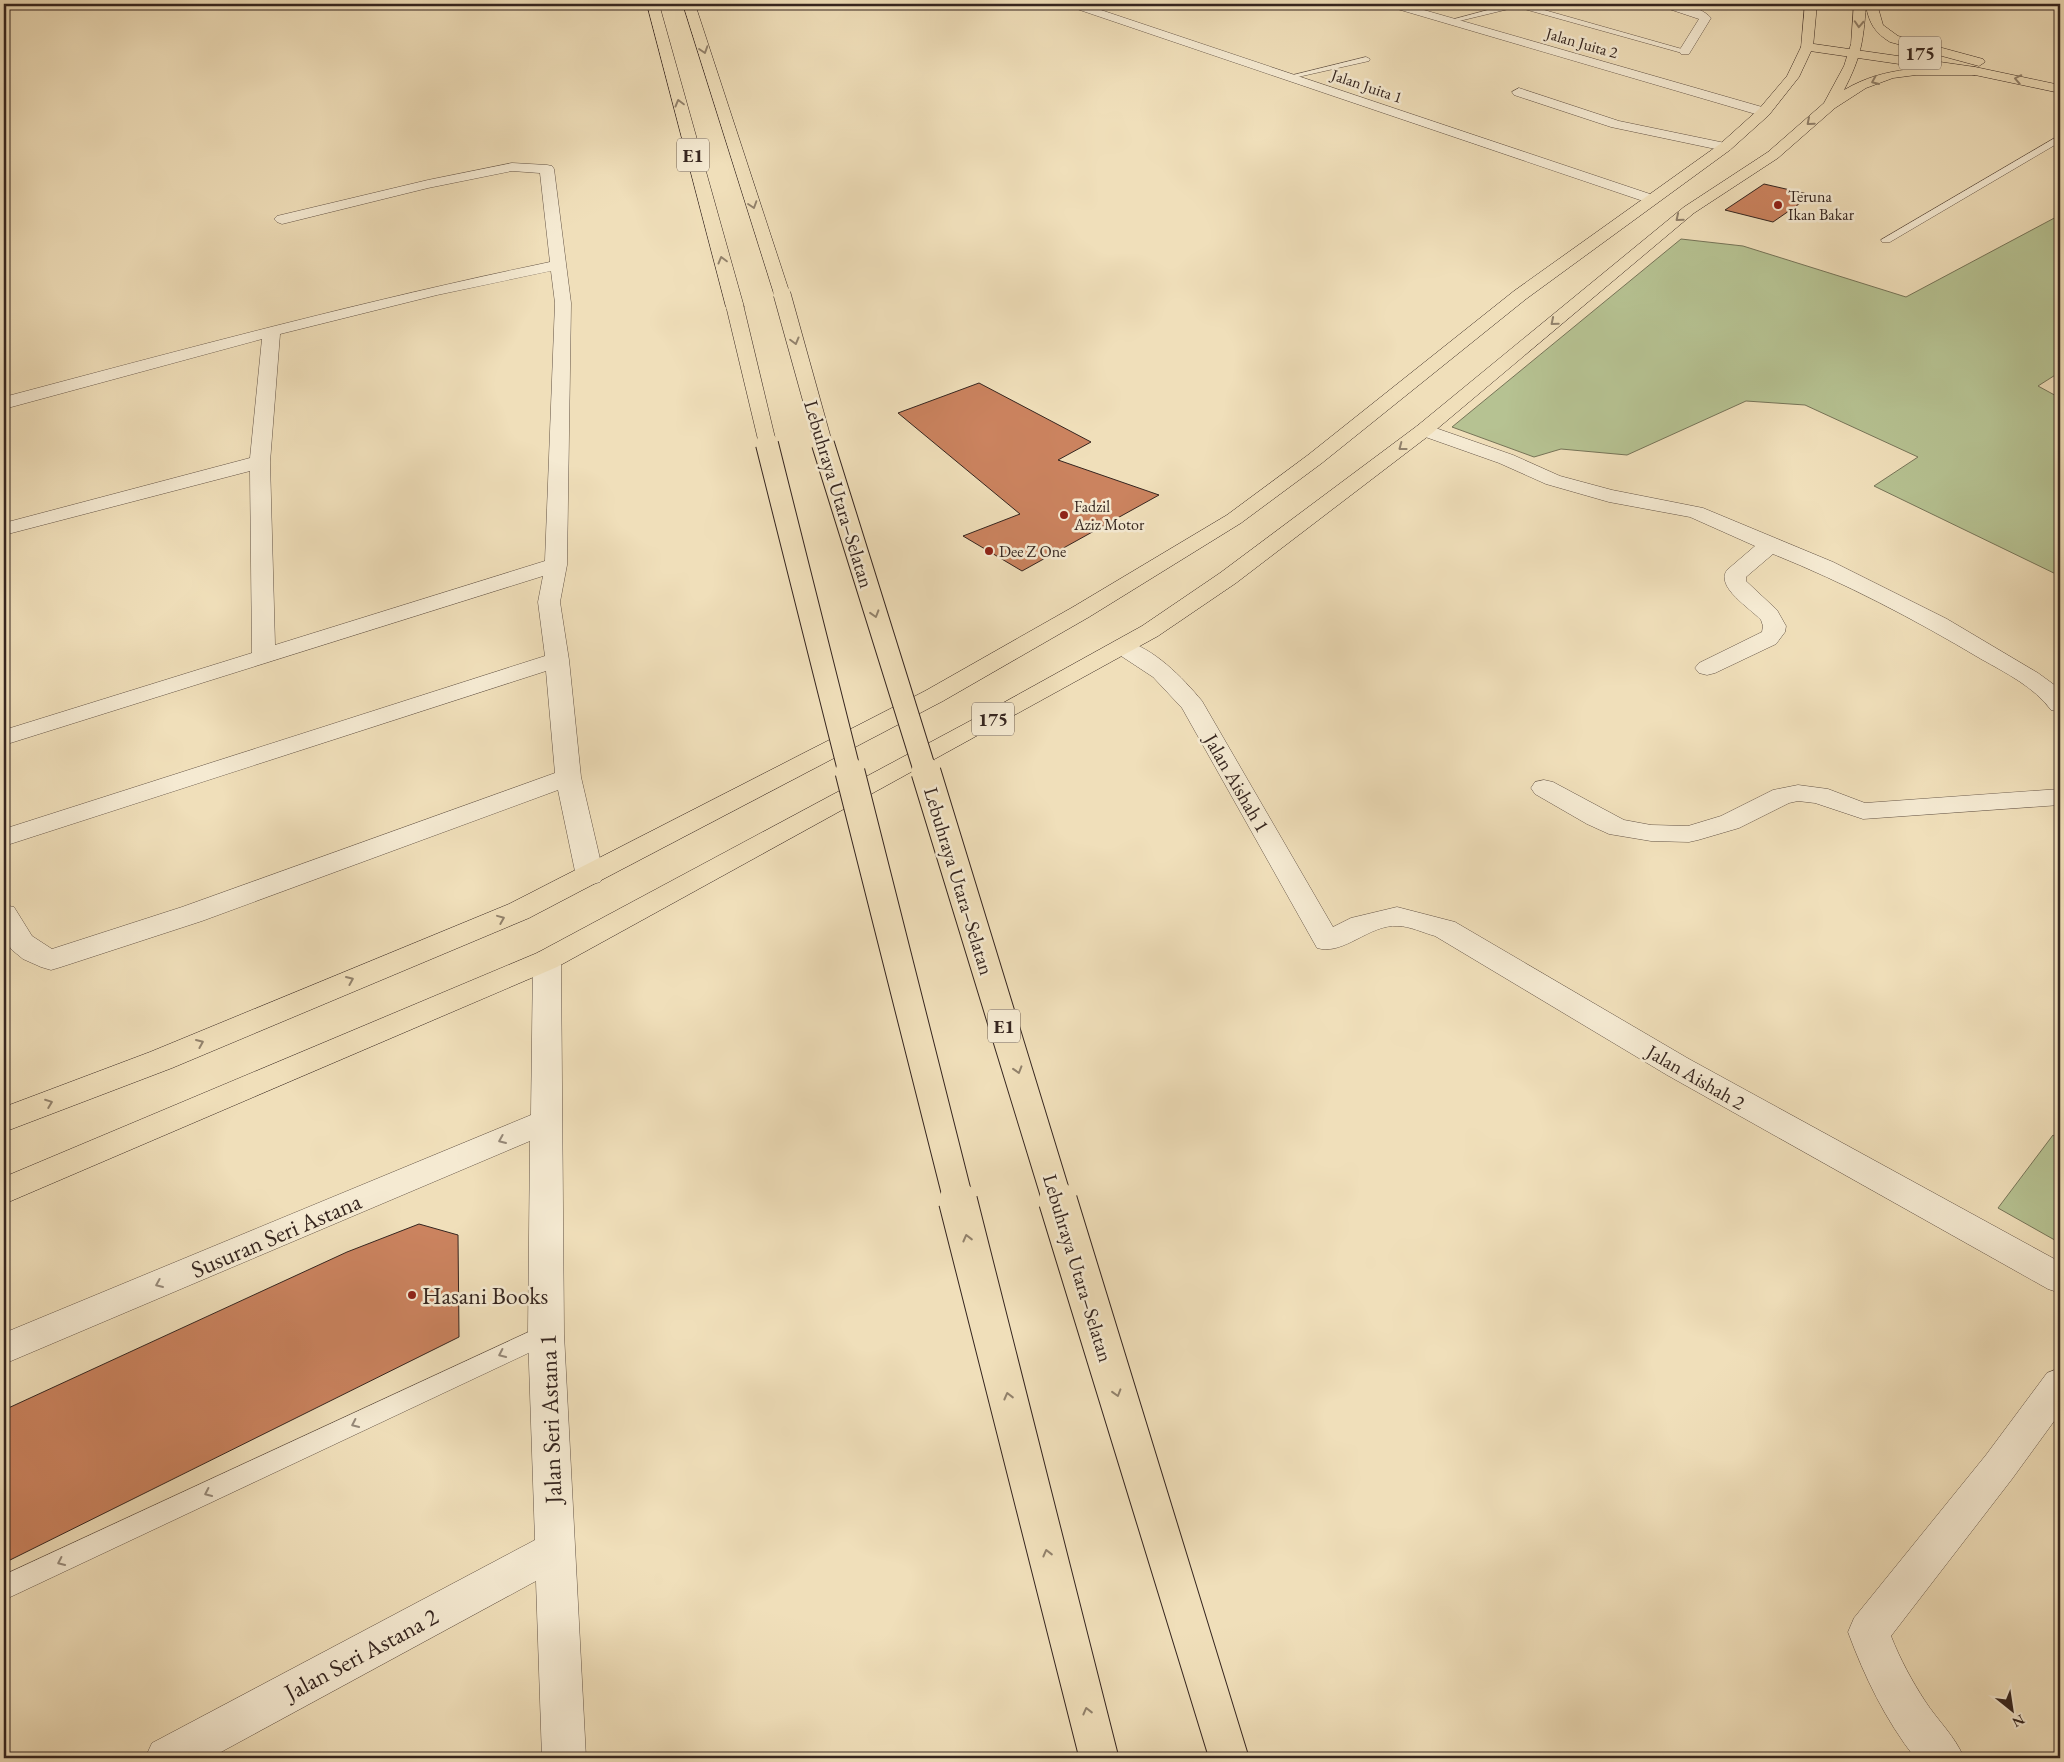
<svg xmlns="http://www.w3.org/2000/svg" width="2064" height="1762" viewBox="0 0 2064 1762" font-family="'EB Garamond',serif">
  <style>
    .green { fill: #b6c292; stroke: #767458 }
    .building { fill: #cb835f; stroke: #35251f }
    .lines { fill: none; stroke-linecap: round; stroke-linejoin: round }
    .service-casing { stroke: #645446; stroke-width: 1 }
    .minor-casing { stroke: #645446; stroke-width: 1 }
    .primary-casing { stroke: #35251f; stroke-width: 1 }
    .trunk-casing { stroke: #35251f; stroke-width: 1 }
    .motorway-casing { stroke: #35251f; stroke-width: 1 }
    .service { fill: #f5ead2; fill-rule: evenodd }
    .minor { fill: #f5ead2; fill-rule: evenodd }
    .primary { fill: #f0dfba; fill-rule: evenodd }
    .trunk { fill: #f0dfba; fill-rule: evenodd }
    .motorway { fill: #f0dfba; fill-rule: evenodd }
    .motorway-bridge-far3-casing { stroke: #35251f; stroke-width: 18; stroke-linecap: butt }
    .motorway-bridge-far2-casing { stroke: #35251f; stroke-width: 24; stroke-linecap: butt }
    .motorway-bridge-far1-casing { stroke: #35251f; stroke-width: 31; stroke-linecap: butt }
    .motorway-bridge-casing { stroke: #35251f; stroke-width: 40; stroke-linecap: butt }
    .motorway-bridge-far3 { stroke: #f0dfba; stroke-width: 17 }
    .motorway-bridge-far2 { stroke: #f0dfba; stroke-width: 22 }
    .motorway-bridge-far1 { stroke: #f0dfba; stroke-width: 29 }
    .motorway-bridge { stroke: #f0dfba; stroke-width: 38 }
    .oneway { stroke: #92826c }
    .oneway2 { stroke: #958878 }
    .poi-dot { fill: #8f2418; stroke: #f5ead2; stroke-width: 2 }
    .labels { text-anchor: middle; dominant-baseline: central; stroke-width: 5; stroke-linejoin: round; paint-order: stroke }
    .far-street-label { font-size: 16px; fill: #35251f; stroke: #f5ead2 }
    .far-poi-label { font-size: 16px; fill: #35251f; stroke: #f5ead2; text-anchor: start }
    .shield { fill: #f5ead2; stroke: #6f6055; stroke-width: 1 }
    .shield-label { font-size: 19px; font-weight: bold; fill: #35251f }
    .street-label { font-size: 20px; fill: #35251f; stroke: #f5ead2 }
    .near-street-label { font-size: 24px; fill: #35251f; stroke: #f5ead2 }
    .near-poi-label { font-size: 24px; fill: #35251f; stroke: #f5ead2; text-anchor: start }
  </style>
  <rect width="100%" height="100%" fill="#f0dfba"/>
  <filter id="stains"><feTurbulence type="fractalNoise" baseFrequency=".004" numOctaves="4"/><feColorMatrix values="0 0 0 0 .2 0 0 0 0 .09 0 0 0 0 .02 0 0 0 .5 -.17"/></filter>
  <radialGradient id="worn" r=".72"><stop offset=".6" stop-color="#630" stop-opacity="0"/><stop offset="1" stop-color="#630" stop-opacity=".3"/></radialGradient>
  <path class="green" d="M2060,215v157l-22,14 22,12v178l-186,-90 44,-29 -113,-52 -59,-4 -119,54 -66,-6 -27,8 -82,-30 229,-188 62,7 163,51z
    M2053,1135l7,6v102l-62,-35z"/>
  <path class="building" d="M1764,184l48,11 -39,27 -48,-12z
    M979,383l112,59 -33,18 101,35 -137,76 -59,-35 57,-22 -122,-101z
    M419,1224l39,11 1,102 -455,226v-153l343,-158z"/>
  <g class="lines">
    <defs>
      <path id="service" d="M1510,4h13l166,47 -7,2 -165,-46 -66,16 -4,-2z
        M1366,57l4,2 -1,2 -80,18 -4,-2z
        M2060,135v7l-170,100h-8l-1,-2z
        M546,1324l8,3 3,7 -3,7 -550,259v-25z"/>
      <path id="minor" d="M1066,4h17l573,192 3,3 -3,3h-10l-578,-196z
        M1385,4h18l366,105 2,3 -7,4 -5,-1 -372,-109z
        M1658,4c16,-1 42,1 53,14l-22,36h-8l-2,-3 20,-32 -39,-13z
        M1519,88l100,33 106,22 5,1 2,3 -2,3 -5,1 -114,-24 -97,-32 -2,-3z
        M512,163l35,2 5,1 2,3 17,134 -4,262 -7,37 9,58 12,117 23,99 -4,6 -10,3 -10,-3 -4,-6 -18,-86 -356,131 -141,46 -10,3 -10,-3 -18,-8 -11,-9 -8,-11v-34l10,2 18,29 20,13 130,-42 373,-134 -9,-102 -542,175v-17l541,-173 -7,-54 5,-26 -539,169v-15l248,-77 -2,-182 -246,64v-12l246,-65 12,-119 -258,70v-12c181,-48 362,-97 546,-135l-10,-89 -28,-2 -84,17 -146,36 -5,-2 -3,-3 3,-3 151,-36zM551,271l4,32 -10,258 -270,84 -5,-183 10,-128 157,-39z
        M1424,424l89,31 47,21 52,14 91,18 130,54 114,57 91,54 22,16v23l-9,-2c-17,-23 -45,-37 -70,-51 -67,-40 -136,-76 -208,-105l-27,23v4l31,29 9,16 -1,6 -9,12 -61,29 -8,2 -8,-2 -4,-5 4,-5 63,-31 1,-6 -2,-6c-11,-12 -46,-33 -34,-50l28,-24 -65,-29 -81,-15 -63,-18 -47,-21 -82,-29 -3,-4 3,-4z
        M1123,640c31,8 59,37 79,61l131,226 18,-9 46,-11 58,15 234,137 371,203v31l-12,-4 -381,-214 -232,-139c-11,-3 -26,-10 -37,-10 -29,-2 -54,30 -81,22l-135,-240 -29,-31 -38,-25 -4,-5 4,-5z
        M1544,780l9,2 71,38 27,5 37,1 33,-10 52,-26 25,-5 30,4 37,14 195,-14v16l-197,14 -48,-16 -17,-2 -9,2 -50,25 -41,12 -9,2 -38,-1 -42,-7 -22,-10 -52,-30 -4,-6 4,-6z
        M547,950l10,3 4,7 3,374 22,424h-44l-6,-177 -326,177h-65l7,-15 383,-203 -7,-206 2,-193 -526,223v-31l527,-218 2,-155 4,-7z
        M2060,1368v45l-48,66 -121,157c9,23 21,45 34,65 13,20 30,35 39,57h-49c-30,-39 -50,-80 -67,-126l6,-14 132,-163 61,-82z"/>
      <path id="primary" d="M1807,43l168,24 85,18v8l-85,-18 -172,-25 -2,-3z"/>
      <path id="trunk" d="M1805,4h12l-4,43 -14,30 -30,38 -39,35 -204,149 -204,164 -81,60 -152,94 -146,84 -414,217 -357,150 -168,64v-25l146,-55 359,-148 416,-213 148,-84 154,-92 81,-60 206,-164 206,-147 39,-35 28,-33 14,-29z
        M1854,4h23l6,21 15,11 85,23 2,3 -6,4 -89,-24c-15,-9 -21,-19 -24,-36 -3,37 -5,51 -22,84 42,-25 84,-22 131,-23l6,4 -6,4h-59l-23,3 -27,10 -31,20 -57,50 -84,55 -263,221 -195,149 -78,53 -601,331 -553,237v-27l533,-224 446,-239 159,-88 78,-53 197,-147 267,-219 84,-55 56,-49 20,-37 7,-22z"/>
      <path id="motorway" d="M647,4h12l85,303 -3,4h-12l-3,-4z
        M683,4h12l95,290 -2,4h-12l-2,-4z"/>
    </defs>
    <use href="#service" class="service-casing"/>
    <use href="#minor" class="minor-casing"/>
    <use href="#primary" class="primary-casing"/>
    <use href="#trunk" class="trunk-casing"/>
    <use href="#motorway" class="motorway-casing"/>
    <use href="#service" class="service"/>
    <use href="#minor" class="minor"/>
    <use href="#primary" class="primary"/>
    <use href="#trunk" class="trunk"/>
    <use href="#motorway" class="motorway"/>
    <defs>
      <path id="motorway-bridge-far3" d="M782,294l42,151
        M735,307l33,138"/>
      <path id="motorway-bridge-far2" d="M767,444l83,330
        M823,444l103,330"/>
      <path id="motorway-bridge-far1" d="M850,772l109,431
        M926,772l132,431"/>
      <path id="motorway-bridge" d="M958,1201l141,557
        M1058,1201l171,557"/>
    </defs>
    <use href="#motorway-bridge-far3" class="motorway-bridge-far3-casing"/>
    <use href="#motorway-bridge-far2" class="motorway-bridge-far2-casing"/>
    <use href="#motorway-bridge-far1" class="motorway-bridge-far1-casing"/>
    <use href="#motorway-bridge" class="motorway-bridge-casing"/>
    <use href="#motorway-bridge-far3" class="motorway-bridge-far3"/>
    <use href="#motorway-bridge-far2" class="motorway-bridge-far2"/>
    <use href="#motorway-bridge-far1" class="motorway-bridge-far1"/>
    <use href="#motorway-bridge" class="motorway-bridge"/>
  </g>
  <defs><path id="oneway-chevron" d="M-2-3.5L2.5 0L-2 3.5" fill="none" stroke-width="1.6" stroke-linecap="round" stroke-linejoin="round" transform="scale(1.25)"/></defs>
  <g class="oneway">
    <use href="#oneway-chevron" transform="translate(1859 24) rotate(93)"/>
    <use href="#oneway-chevron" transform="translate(704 50) rotate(72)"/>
    <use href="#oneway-chevron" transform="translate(2018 79) rotate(-169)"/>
    <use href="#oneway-chevron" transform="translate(1875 81) rotate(157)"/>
    <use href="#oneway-chevron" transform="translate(679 103) rotate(-105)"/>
    <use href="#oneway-chevron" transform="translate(1810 122) rotate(139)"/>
    <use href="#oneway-chevron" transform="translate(753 205) rotate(72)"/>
    <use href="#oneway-chevron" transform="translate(1679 218) rotate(140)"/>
    <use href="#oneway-chevron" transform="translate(722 260) rotate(-105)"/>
    <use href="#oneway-chevron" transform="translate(1554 322) rotate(140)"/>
    <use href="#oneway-chevron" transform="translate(795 341) rotate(75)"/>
    <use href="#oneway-chevron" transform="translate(1402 447) rotate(143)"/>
    <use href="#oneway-chevron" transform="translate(875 614) rotate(73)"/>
    <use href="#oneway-chevron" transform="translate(501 919) rotate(-22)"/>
    <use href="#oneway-chevron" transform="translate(350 980) rotate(-23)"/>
    <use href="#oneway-chevron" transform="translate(200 1043) rotate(-23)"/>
    <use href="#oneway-chevron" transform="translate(1018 1070) rotate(73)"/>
    <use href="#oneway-chevron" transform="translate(49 1103) rotate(-21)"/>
    <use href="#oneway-chevron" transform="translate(967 1238) rotate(-104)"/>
    <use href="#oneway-chevron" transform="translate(1117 1393) rotate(73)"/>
    <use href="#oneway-chevron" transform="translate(1008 1396) rotate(-104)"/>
    <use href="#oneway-chevron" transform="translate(1047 1553) rotate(-104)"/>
    <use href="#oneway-chevron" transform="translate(1087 1711) rotate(-104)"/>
  </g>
  <g class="oneway2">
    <use href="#oneway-chevron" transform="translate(502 1140) rotate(157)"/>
    <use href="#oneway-chevron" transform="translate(159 1284) rotate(157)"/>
    <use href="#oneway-chevron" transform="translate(502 1354) rotate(155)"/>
    <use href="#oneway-chevron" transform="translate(355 1424) rotate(155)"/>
    <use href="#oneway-chevron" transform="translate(208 1493) rotate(155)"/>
    <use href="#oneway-chevron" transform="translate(61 1562) rotate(155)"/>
  </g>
  <g class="poi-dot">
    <circle cx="1778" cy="205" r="5"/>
    <circle cx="1064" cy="515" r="5"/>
    <circle cx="989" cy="551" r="5"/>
    <circle cx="412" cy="1295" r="5"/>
  </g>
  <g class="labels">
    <g class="far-street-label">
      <text transform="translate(1582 43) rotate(16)">Jalan Juita 2</text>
      <text transform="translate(1367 86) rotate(19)">Jalan Juita 1</text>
    </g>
    <g class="far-poi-label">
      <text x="1788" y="196">Teruna<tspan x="1788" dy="18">Ikan Bakar</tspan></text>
      <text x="1074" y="506">Fadzil<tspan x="1074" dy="18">Aziz Motor</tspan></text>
      <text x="999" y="551">Dee Z One</text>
    </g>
    <g class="shield">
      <rect x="1899" y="36.5" width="42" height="33" rx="4"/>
      <rect x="677" y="138.5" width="32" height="33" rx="4"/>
      <rect x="972" y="702.5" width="42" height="33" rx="4"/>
      <rect x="988" y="1009.5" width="32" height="33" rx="4"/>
    </g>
    <g class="shield-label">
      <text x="1920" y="53">175</text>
      <text x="693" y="155">E1</text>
      <text x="993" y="719">175</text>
      <text x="1004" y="1026">E1</text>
    </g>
    <g class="street-label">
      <text transform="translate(839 494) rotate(73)">Lebuhraya Utara–Selatan</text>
      <text transform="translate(1237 783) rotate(60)">Jalan Aishah 1</text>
      <text transform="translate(959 881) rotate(73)">Lebuhraya Utara–Selatan</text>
      <text transform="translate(1696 1077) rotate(30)">Jalan Aishah 2</text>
      <text transform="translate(1078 1268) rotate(73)">Lebuhraya Utara–Selatan</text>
    </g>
    <g class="near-street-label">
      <text transform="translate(276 1235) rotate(-23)">Susuran Seri Astana</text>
      <text transform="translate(550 1419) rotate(-92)">Jalan Seri Astana 1</text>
      <text transform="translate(361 1654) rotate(-28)">Jalan Seri Astana 2</text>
    </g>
    <g class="near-poi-label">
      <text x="422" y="1295">Hasani Books</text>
    </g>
  </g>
  <rect width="2064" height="1762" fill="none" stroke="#f0dfba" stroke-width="20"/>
  <rect x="5" y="5" width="2054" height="1752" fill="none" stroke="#35251f" stroke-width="2.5"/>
  <rect x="10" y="10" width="2044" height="1742" fill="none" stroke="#35251f"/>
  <g transform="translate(2012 1710) rotate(150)" stroke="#f5ead2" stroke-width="4" paint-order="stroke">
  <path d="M0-4L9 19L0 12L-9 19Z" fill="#35251f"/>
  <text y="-8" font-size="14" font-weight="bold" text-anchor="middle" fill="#35251f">N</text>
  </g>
  <rect width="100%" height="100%" filter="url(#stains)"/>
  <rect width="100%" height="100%" fill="url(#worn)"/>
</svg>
